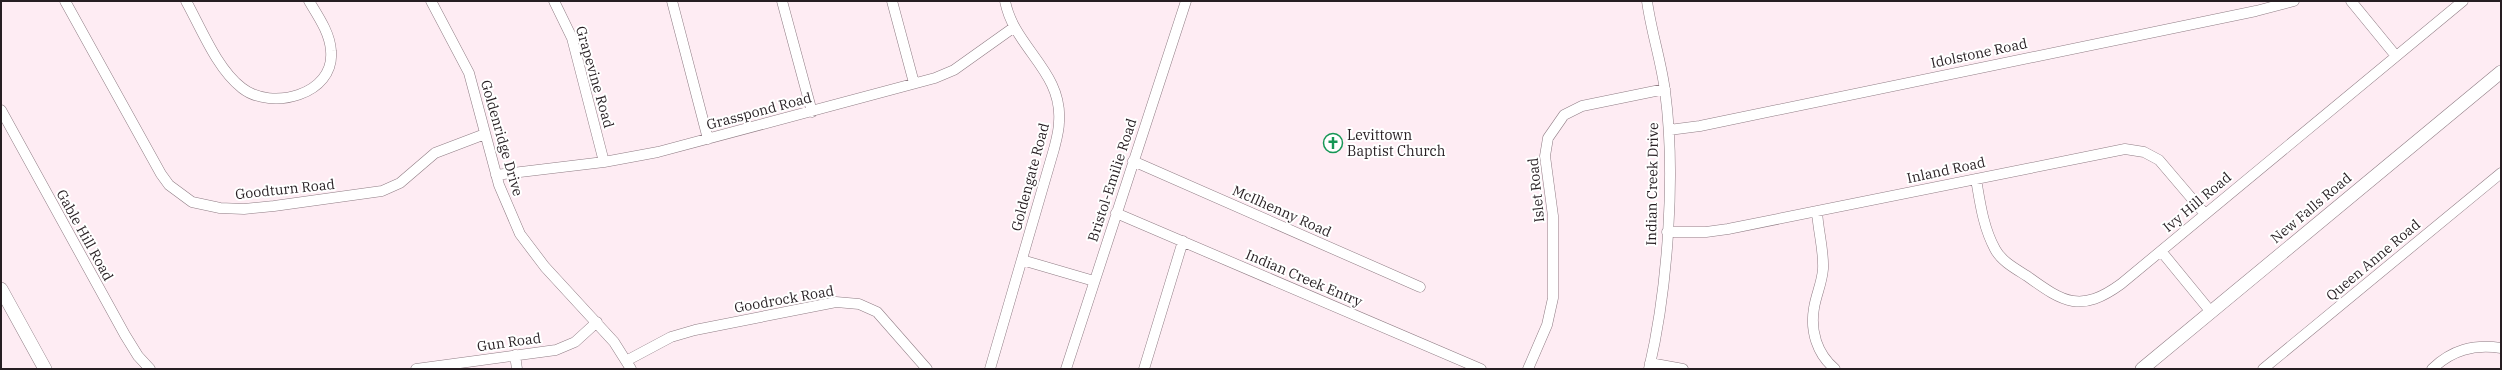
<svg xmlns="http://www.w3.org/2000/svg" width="2502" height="370" viewBox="0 0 2502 370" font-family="'IBM Plex Serif',serif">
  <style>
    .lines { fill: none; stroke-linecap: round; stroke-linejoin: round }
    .minor-casing { stroke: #8f7c84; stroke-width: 11 }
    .major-casing { stroke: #8f7c84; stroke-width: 14 }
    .minor { stroke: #fff; stroke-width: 10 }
    .major { stroke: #fff; stroke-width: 13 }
    .labels { text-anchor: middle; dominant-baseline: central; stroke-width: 4; stroke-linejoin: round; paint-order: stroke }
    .street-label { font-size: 14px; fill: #261e22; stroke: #fff }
    .poi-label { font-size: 14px; fill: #261e22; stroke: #fff; text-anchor: start }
  </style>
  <rect width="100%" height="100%" fill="#feecf3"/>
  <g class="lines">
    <defs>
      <path id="minor" d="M65,1l96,173 8,11 23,17 28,6 24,1 30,-3 108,-15 18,-8 35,-30 50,-19
        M186,1c15,27 31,68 56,87 29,23 93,7 89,-37 -1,-18 -13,-35 -22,-50
        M431,1l38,72 30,112 21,49 25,33 69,75 17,27
        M554,1l18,37 32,124
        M672,1l36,138
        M782,1l30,111
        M892,1l22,82
        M1647,1c4,30 14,59 18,90 11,82 3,197 -16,278
        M2351,1l45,55
        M1,110l124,225 13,21 12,13
        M1669,130l31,-4 556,-115 38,-10
        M1133,161l287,126
        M496,175l108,-13 54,-10 277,-74 19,-8 59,-42
        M1976,179c4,23 7,48 19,70 6,12 21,20 32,27 37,27 54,37 94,8l342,-283
        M1817,211c1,20 7,39 6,58 -1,14 -7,26 -9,39 -4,23 3,46 21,61
        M1116,213l365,156
        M1667,232h39l22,-3 397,-80 19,3 15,8 46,54
        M2161,251l50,61
        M1022,260l72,21
        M515,355l2,14
        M626,361l45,-24 24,-7 141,-28 23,2 18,8 50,57
        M1650,363l33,6
        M416,369l140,-19 19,-8 22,-20
        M990,369l64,-220c2,-8 5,-18 5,-27 4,-51 -45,-74 -54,-121
        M1066,369l120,-368
        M1144,369l39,-128
        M1528,369l19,-44 6,-27v-82l-8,-60 3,-18 16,-23 18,-9 83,-17
        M2263,369l238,-196
        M2432,369c20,-19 41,-25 69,-21"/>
      <path id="major" d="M1,289l44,80
        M2142,369l359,-297"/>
    </defs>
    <use href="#minor" class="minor-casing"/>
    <use href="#major" class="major-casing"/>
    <use href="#minor" class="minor"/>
    <use href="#major" class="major"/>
  </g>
  <defs>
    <symbol id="church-ring" viewBox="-11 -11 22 22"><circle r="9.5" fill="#fff" stroke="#169655" stroke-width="1.5"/><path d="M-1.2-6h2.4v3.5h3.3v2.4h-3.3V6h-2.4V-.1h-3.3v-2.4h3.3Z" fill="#169655"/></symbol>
  </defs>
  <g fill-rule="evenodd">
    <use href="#church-ring" x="1322" y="132" width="22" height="22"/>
  </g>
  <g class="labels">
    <g class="street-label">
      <text transform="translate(1979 53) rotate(-12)">Idolstone Road</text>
      <text transform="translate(595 77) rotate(74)">Grapevine Road</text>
      <text transform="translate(759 111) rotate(-15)">Grasspond Road</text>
      <text transform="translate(502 138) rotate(74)">Goldenridge Drive</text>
      <text transform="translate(1946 170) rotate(-12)">Inland Road</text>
      <text transform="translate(1030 177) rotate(-75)">Goldengate Road</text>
      <text transform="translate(1112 180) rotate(-72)">Bristol-Emilie Road</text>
      <text transform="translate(1652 184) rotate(-89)">Indian Creek Drive</text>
      <text transform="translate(285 189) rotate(-6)">Goodturn Road</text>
      <text transform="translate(1536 190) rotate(-96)">Islet Road</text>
      <text transform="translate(2197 202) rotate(-40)">Ivy Hill Road</text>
      <text transform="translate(2311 208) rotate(-40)">New Falls Road</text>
      <text transform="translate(1282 211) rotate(24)">McIlhenny Road</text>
      <text transform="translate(85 235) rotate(61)">Gable Hill Road</text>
      <text transform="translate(2373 260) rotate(-40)">Queen Anne Road</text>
      <text transform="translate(1304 278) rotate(23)">Indian Creek Entry</text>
      <text transform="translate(784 299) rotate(-10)">Goodrock Road</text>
      <text transform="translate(509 342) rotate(-8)">Gun Road</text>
    </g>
    <g class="poi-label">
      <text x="1347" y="135">Levittown<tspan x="1347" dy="16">Baptist Church</tspan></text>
    </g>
  </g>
  <rect width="2502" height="370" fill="none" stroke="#261e22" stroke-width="4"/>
</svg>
